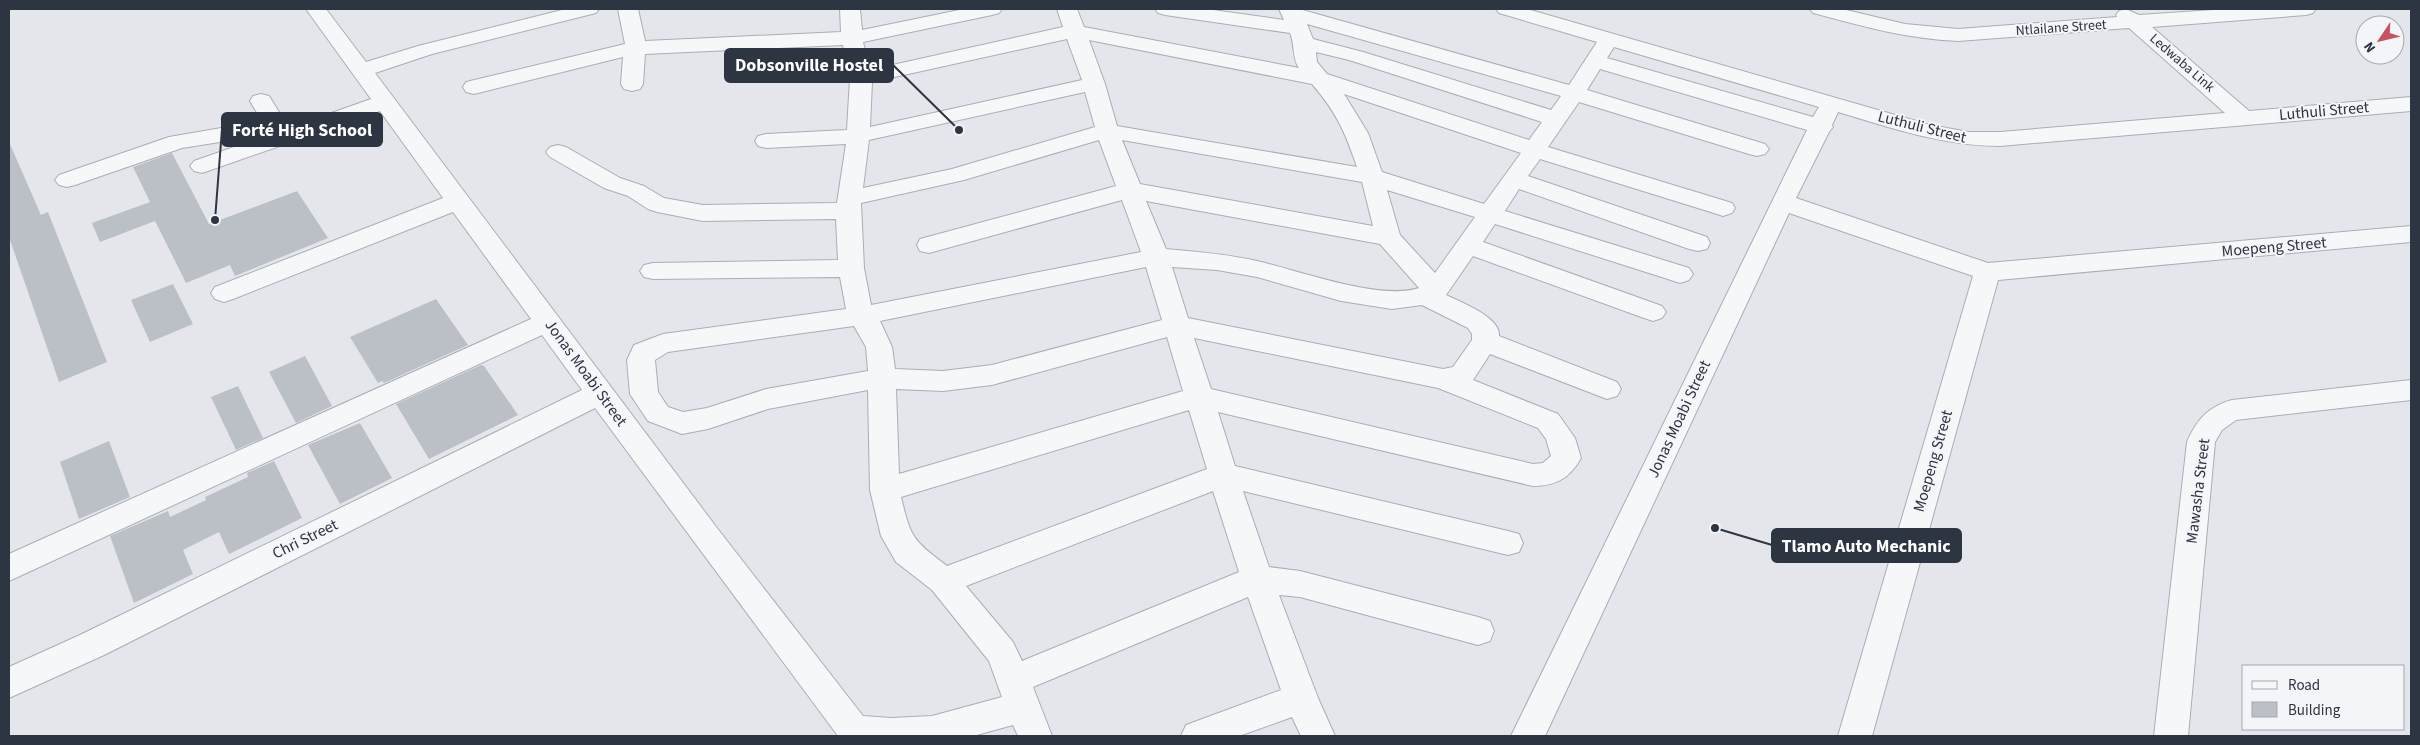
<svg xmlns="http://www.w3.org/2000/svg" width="2420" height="745" viewBox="0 0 2420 745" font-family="'Source Sans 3',sans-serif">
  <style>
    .building { fill: #bbc0c7 }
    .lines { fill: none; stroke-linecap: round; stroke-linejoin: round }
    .minor-casing { stroke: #a9adb5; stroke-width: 2 }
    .minor { fill: #f6f7f9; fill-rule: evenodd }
    .labels { text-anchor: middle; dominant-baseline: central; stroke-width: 4; stroke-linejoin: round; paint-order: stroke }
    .far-street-label { font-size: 14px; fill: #2d3442; stroke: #f4f5f8 }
    .street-label { font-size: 16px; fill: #2d3442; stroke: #f4f5f8 }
    .leader { fill: none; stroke: #2d3442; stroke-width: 2 }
    .callout-dot { fill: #2d3442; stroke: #f4f5f8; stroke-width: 2 }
    .callout { fill: #2d3442; stroke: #2d3442; stroke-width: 2 }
    .callout-label { font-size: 18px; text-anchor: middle; font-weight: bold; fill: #fff }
  </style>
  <rect width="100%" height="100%" fill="#e4e6eb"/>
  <path class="building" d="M9,142l32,73 7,-3 59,150 -48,20 -50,-145z
    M172,153l37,71 88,-33 31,47 -93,38 -5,-11 -44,18 -31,-62 -55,21 -8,-19 58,-21 -17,-35z
    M173,284l20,40 -43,18 -19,-42z
    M436,299l32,46 -84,38 -2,-2 -4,2 -28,-46z
    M305,356l27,50 -36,17 -27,-51z
    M481,365l3,1 34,49 -89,44 -33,-55z
    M238,386l25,52 -27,12 -25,-53z
    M360,423l32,55 -52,26 -32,-59z
    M109,441l21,56 -51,22 -19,-57z
    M274,461l28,57 -73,36 -10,-22 -36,18 10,24 -59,29 -24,-67 58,-25 2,6 36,-17 -1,-3 43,-20 -1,-4z"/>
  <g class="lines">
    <defs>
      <path id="minor" d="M306,9h20l40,53 52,-16 148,-37h33l-3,4 -164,41 -57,19 342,455 146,188 28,2 41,-2 70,-19 -13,-36 -57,-71 -36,-28 -15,-26 -11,-46 -2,-100 -100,19 -60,20 -26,5 -34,-13 -18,-27 -3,-34 7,-15 29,-11 183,-25 -6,-32 -187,2 -9,-2 -4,-6 4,-6 9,-2 185,-3 -2,-41 -133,2 -46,-9 -9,-3 -20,-13 -24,-8 -54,-31 -4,-5 4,-5 8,-2 8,2 54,31 24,8 20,12 39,7 134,-2 9,-59 -80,4 -8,-2 -3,-5 3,-5 8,-2 81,-4 3,-52 -7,-33 -198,9 -2,30 -3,5 -8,2 -8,-2 -3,-5 2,-27 -149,37 -8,-2 -3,-5 3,-5 159,-38 -7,-35h20l7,32 196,-9 -1,-23h20l2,21 102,-21h38l-3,4 -7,2 -129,27 7,28 193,-43 -6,-18h20l7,18 215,41c-7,-9 -4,-24 -9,-35l-125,-18 -7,-2 -3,-4h51l78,11 -5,-11h20l270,76 28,-43 -98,-29 -3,-4h31l403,116 39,7h31l225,-19 -96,-85 -171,13c-50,-2 -97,-15 -145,-28l-3,-4h32l63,15 53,5 159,-12 -1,-2 3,-4 7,-2 13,6 89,-6h88l-3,4 -7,2 -154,12 97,84 162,-14v14l-411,35c-57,0 -108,-18 -162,-34l-6,13 1,2 -4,5 -33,66 192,65 423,-37v16l-413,38 -126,456h-34l135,-460 -184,-63 -244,523h-34l296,-606 -207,-61 -13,21 178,54 4,5 -4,5 -8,2 -8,-2 -170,-52 -31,45 184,56 3,5 -3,5 -9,3 -9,-3 -174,-54 -12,17 179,61 3,6 -3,6 -9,2 -9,-2 -170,-60 -14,22 184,57 4,6 -4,6 -9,3 -9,-3 -176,-56 -12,18 179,64 4,6 -4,6 -9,3 -9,-3 -171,-62 -27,39c14,7 55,22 53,41l118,46 4,7 -4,7 -10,3 -117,-45 -17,26 85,34 17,24 6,20c-11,20 -25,28 -48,28l-315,-74 17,54 273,65 11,3 4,9 -4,9 -11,3 -265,-64 26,76 31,4 178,46 12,4 4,10 -4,10 -12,4 -178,-48 -21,-2 39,103 17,38h-34l-9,-19 -53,19h-58l5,-11 95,-35 -33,-93 -215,90 19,49h-34l-5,-11 -40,11h-135l-243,-328 -491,247 -95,43v-31l71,-32 502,-245 -40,-55 -533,246v-27l522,-235 -78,-107 -220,87 -9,3 -9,-3 -4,-6 4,-6 228,-89 -63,-87 -178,62 -8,-2 -4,-5 4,-5 77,-27 -89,14 -107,37 -8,2 -8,-2 -4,-5 4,-5 110,-38 93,-16 -12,-20 3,-5 8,-2 8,2 20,32 82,-29zM1307,24l254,72 -10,14 -188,-58 -50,-13zM1067,39l15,41 -212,47 2,-45zM1089,40l223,44c25,29 33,48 45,83l-240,-41 -12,-42zM1614,47l205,60 -6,10 -206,-59zM1316,52l33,8 193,62 -13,18 -202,-66 -10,-12zM1085,92l10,35 -143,42 -89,19 6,-48zM1344,94l177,59 -37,51 -102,-32 -14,-39zM1099,140l17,46 -196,53 -3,6 3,6 9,2 193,-53 19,52 -270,53 -7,-37 -3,-65 103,-23zM1122,140l240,42 11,44 -233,-42zM1387,190l88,27 -40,56 -35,-38zM1146,201l234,43 39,44c-40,13 -121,-18 -162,-27 -30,-7 -61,-9 -91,-12zM1146,267l16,53 -170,45 -49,6 -48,-2 -3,-22 -12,-26zM1172,267l45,3 40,7 84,24 51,8 30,-4 46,23 4,6v6l-19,27 -10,2 -255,-51zM854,326l12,21 2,24 -102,18 -59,19 -24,4 -15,-5 -10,-15 -3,-32 13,-8zM1167,337l16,54 -284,83 -3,-85 47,2 49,-6zM1194,338l244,50 100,40 8,11 5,17 -8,7 -10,1 -322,-75zM1189,410l18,59 -260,97c-34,-26 -36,-27 -46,-69zM1213,491l26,81 -217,89 -9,-19 -47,-56z
        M2411,380v20l-175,20 -14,10 -7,12 -27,294h-34l33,-294c10,-23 21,-35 45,-42z"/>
    </defs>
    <use href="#minor" class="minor-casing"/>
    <use href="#minor" class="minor"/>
  </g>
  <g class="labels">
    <g class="far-street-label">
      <text transform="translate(2061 28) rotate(-4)">Ntlailane Street</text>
      <text transform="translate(2182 63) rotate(41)">Ledwaba Link</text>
    </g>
    <g class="street-label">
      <text transform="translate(2324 111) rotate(-5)">Luthuli Street</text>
      <text transform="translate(1922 127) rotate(14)">Luthuli Street</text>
      <text transform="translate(2274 247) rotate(-5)">Moepeng Street</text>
      <text transform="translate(586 373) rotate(54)">Jonas Moabi Street</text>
      <text transform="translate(1679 419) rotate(-65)">Jonas Moabi Street</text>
      <text transform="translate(1933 461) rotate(-74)">Moepeng Street</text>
      <text transform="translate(2198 491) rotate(-83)">Mawasha Street</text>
      <text transform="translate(305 539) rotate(-26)">Chri Street</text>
    </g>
  </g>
  <path class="leader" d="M959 130L893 65M215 220L222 129M1715 528L1772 545"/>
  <g class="callout-dot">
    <circle cx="959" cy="130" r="5"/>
    <circle cx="215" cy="220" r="5"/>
    <circle cx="1715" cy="528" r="5"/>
  </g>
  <g class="callout">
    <rect x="725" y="49" width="168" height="33" rx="5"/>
    <rect x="222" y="113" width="160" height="33" rx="5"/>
    <rect x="1772" y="529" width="189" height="33" rx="5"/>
  </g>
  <g class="callout-label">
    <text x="809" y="71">Dobsonville Hostel</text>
    <text x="302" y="136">Forté High School</text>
    <text x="1866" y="552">Tlamo Auto Mechanic</text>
  </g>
  <rect width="2420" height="745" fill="none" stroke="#2d3442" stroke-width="20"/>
  <rect x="2242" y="665" width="162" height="65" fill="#f4f5f8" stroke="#a4a8af"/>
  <rect x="2252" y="681" width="25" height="8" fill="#f6f7f9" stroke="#a4a8af"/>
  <text x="2288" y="690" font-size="15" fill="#2d3442">Road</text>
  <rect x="2252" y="702" width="25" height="15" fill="#bbc0c7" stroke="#a4a8af"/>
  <text x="2288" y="715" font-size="15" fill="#2d3442">Building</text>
  <g transform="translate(2380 40) rotate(235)"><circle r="24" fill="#f4f5f8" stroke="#a4a8af"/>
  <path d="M0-4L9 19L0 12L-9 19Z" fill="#c55463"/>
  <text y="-8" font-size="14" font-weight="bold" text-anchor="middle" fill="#2d3442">N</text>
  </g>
</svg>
